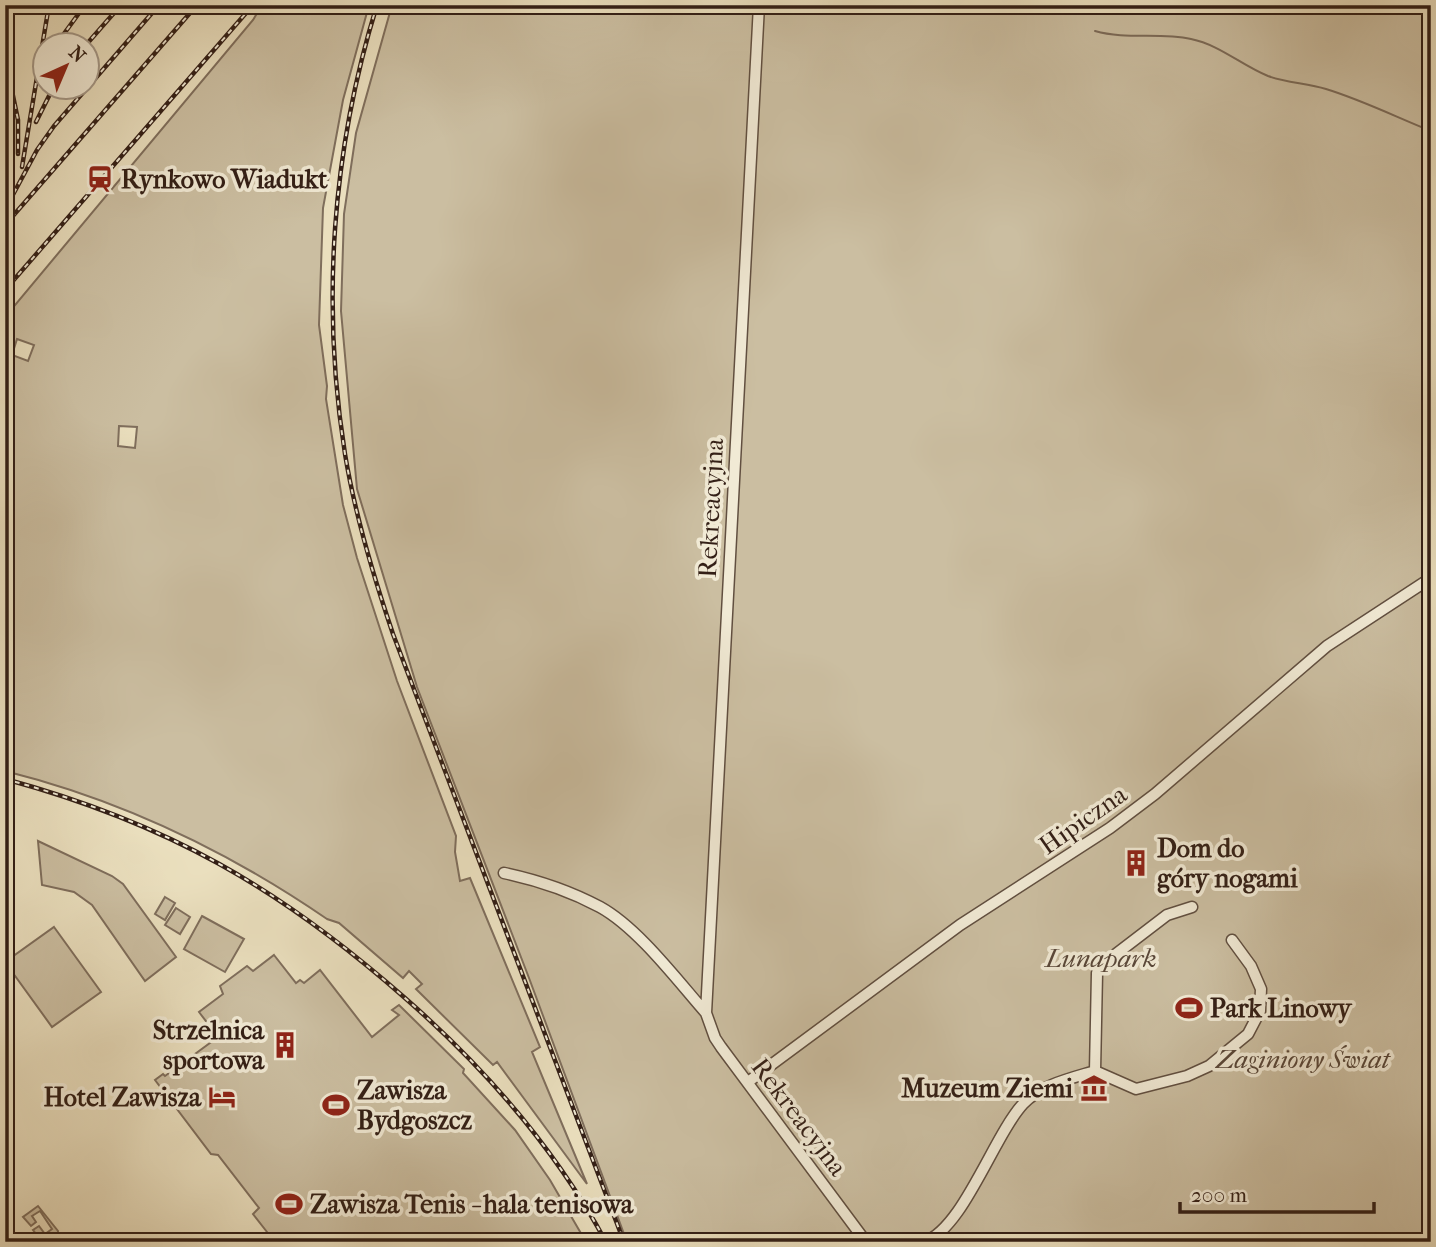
<svg xmlns="http://www.w3.org/2000/svg" width="1436" height="1247" viewBox="0 0 1436 1247" font-family="'IM FELL French Canon',serif">
  <style>
    .green { fill: #cbbea1; stroke: #7f6e5c; stroke-width: 2; fill-rule: evenodd }
    .lines { fill: none; stroke-linecap: round; stroke-linejoin: round }
    .stream { stroke: #7c6b59; stroke-width: 2 }
    .minor-casing { stroke: #614f40; stroke-width: 13 }
    .minor { stroke: #f1ead5; stroke-width: 10 }
    .rail-casing { stroke: #331f16; stroke-width: 4.5 }
    .rail { stroke: #f1ead5; stroke-width: 2; stroke-dasharray: 5; stroke-linecap: butt }
    .labels { text-anchor: middle; dominant-baseline: central; stroke-width: 7; stroke-linejoin: round; paint-order: stroke }
    .poi-label { font-size: 26px; font-weight: bold; fill: #331f16; stroke: #f1ead5; text-anchor: start }
    .street-label { font-size: 26px; fill: #331f16; stroke: #f1ead5 }
    .park-label { font-size: 26px; font-style: italic; fill: #594739; stroke: #f1ead5 }
  </style>
  <rect width="100%" height="100%" fill="#eadfbe"/>
  <filter id="stains"><feTurbulence type="fractalNoise" baseFrequency=".00286" numOctaves="4"/><feColorMatrix values="0 0 0 0 .2 0 0 0 0 .09 0 0 0 0 .02 0 0 0 .5 -.17"/></filter>
  <radialGradient id="worn" r=".72"><stop offset=".6" stop-color="#630" stop-opacity="0"/><stop offset="1" stop-color="#630" stop-opacity=".3"/></radialGradient>
  <path class="green" d="M262,5h107l-26,95 -20,108 -4,117 8,61 -1,13 17,106 14,53 40,123 59,155 -1,16 5,29 10,-3 70,169 -8,5 55,132 -90,-122 -4,3 -77,-76 6,-5 -13,-13 -6,7 -64,-55 -12,-4c-99,-68 -206,-119 -322,-148v-454l248,-297zM17,339l17,6 -6,16 -16,-6zM119,426l18,1 -2,21 -17,-2z
    M392,5h1039v1233l-14,4h-790l-98,-264 -112,-291 -60,-198 -16,-178 3,-97 12,-81z
    M38,841l74,35 11,8 53,73 -31,24 -53,-76 -18,-13 -32,-7z
    M165,897l10,6 -10,17 -10,-6z
    M176,908l14,9 -10,17 -15,-9z
    M202,916l42,23 -19,33 -41,-23z
    M54,927l47,65 -49,35 -47,-65z
    M274,955l22,28 4,-3 4,3 16,-13 52,67 27,-22 -7,-5 7,-5 65,64 -1,4 52,57 35,50 36,62h-331l12,-10 -14,-18 6,-6 -41,-53 -7,-1 -56,-74 8,-6 2,2 53,-39 -19,-25 24,-18 -3,-8 27,-20 6,5z
    M38,1206l20,25 -1,11h-15l8,-7 -9,5 -8,-10 6,-4 6,8 7,-5 -12,-18 -8,5 4,6 -5,4 -8,-9z"/>
  <g class="lines">
    <path class="stream" d="M1095,31c31,9 65,1 96,8 29,6 50,26 77,37 19,7 39,7 58,13 36,11 70,28 105,42"/>
    <defs>
      <path id="minor" d="M759,5l-53,1008 9,25 6,9 145,195
        M504,873c33,7 66,18 96,34 38,21 77,73 106,106
        M1095,1071l2,-98 6,-9 64,-49 25,-8
        M748,1082l212,-157 150,-97 45,-34 172,-148 104,-68
        M924,1242c39,-13 69,-105 99,-138 17,-19 49,-26 72,-33l41,18 51,-13 22,-10 39,-32 12,-23 1,-22 -10,-23 -19,-26"/>
    </defs>
    <use href="#minor" class="minor-casing"/>
    <use href="#minor" class="minor"/>
    <defs>
      <path id="rail" d="M10,5l-4,57 12,58v34
        M377,5c-45,145 -56,299 -32,449 10,61 28,121 48,180l231,608
        M55,46l30,-41
        M85,46l36,-41
        M36,122l17,-34
        M22,167l27,-162
        M9,202l28,-52 17,-24 105,-121
        M5,225l192,-220
        M5,290l248,-285
        M5,779c162,44 275,109 400,219 80,70 150,150 201,244"/>
    </defs>
    <use href="#rail" class="rail-casing"/>
    <use href="#rail" class="rail"/>
  </g>
  <defs>
    <symbol id="station-bare" viewBox="-9 -9 18 18"><path d="M-3-6H3Q5-6 5-4V2Q5 4 3 4L4.5 6H3L1.5 4h-3L-3 6H-4.5L-3 4Q-5 4-5 2V-4Q-5-6-3-6ZM-3.5-4v3h7v-3ZM-3.5 1v1.5H-2V1ZM2 1v1.5H3.5V1Z" fill="#8f2418" stroke="#f1ead5" stroke-width="2.5" paint-order="stroke"/></symbol>
    <symbol id="building-bare" viewBox="-9 -9 18 18"><path d="M-4-6H4V6H1V3H-1V6H-4ZM-2.5-4.3h1.7v1.8h-1.7ZM.8-4.3h1.7v1.8H.8ZM-2.5-1h1.7V.8h-1.7ZM.8-1h1.7V.8H.8Z" fill="#8f2418" stroke="#f1ead5" stroke-width="2.5" paint-order="stroke"/></symbol>
    <symbol id="stadium-bare" viewBox="-9 -9 18 18"><path d="M0-5a6.5 5 0 1 0 0 10a6.5 5 0 1 0 0-10ZM-3.5-1.8h7v3.6h-7Z" fill="#8f2418" stroke="#f1ead5" stroke-width="2.5" paint-order="stroke"/></symbol>
    <symbol id="museum-bare" viewBox="-9 -9 18 18"><path d="M0-6L6-3V-2H-6V-3ZM-5-1h2V3h-2ZM-1-1h2V3h-2ZM3-1h2V3H3ZM-6 4H6V6H-6Z" fill="#8f2418" stroke="#f1ead5" stroke-width="2.5" paint-order="stroke"/></symbol>
    <symbol id="hotel-bare" viewBox="-9 -9 18 18"><path d="M-6-4.5h1.5V1H6V5H4.5V3h-9V5H-6ZM-4 0a1.8 1.8 0 1 1 3.6 0ZM.5 0V-2.5h3Q6-2.5 6 0Z" fill="#8f2418" stroke="#f1ead5" stroke-width="2.5" paint-order="stroke"/></symbol>
  </defs>
  <g fill-rule="evenodd">
    <use href="#station-bare" x="81" y="160" width="38" height="38"/>
    <use href="#building-bare" x="1117" y="844" width="38" height="38"/>
    <use href="#stadium-bare" x="1170" y="989" width="38" height="38"/>
    <use href="#building-bare" x="266" y="1026" width="38" height="38"/>
    <use href="#museum-bare" x="1075" y="1069" width="38" height="38"/>
    <use href="#hotel-bare" x="203" y="1078" width="38" height="38"/>
    <use href="#stadium-bare" x="317" y="1086" width="38" height="38"/>
    <use href="#stadium-bare" x="270" y="1185" width="38" height="38"/>
  </g>
  <g class="labels">
    <g class="poi-label">
      <text x="121" y="179">Rynkowo Wiadukt</text>
      <text x="1157" y="848">Dom do<tspan x="1157" dy="30">góry nogami</tspan></text>
      <text x="1210" y="1008">Park Linowy</text>
      <text x="264" y="1030" text-anchor="end">Strzelnica<tspan x="264" dy="30">sportowa</tspan></text>
      <text x="1073" y="1088" text-anchor="end">Muzeum Ziemi</text>
      <text x="357" y="1090">Zawisza<tspan x="357" dy="30">Bydgoszcz</tspan></text>
      <text x="201" y="1097" text-anchor="end">Hotel Zawisza</text>
      <text x="310" y="1204">Zawisza Tenis - hala tenisowa</text>
    </g>
    <g class="street-label">
      <text transform="translate(711 508) rotate(-87)">Rekreacyjna</text>
      <text transform="translate(1083 820) rotate(-35)">Hipiczna</text>
      <text transform="translate(799 1117) rotate(53)">Rekreacyjna</text>
    </g>
    <g class="park-label">
      <text x="1101" y="958">Lunapark</text>
      <text x="1303" y="1059">Zaginiony Świat</text>
    </g>
  </g>
  <rect width="1436" height="1247" fill="none" stroke="#eadfbe" stroke-width="28"/>
  <rect x="7" y="7" width="1422" height="1233" fill="none" stroke="#331f16" stroke-width="3.5"/>
  <rect x="14" y="14" width="1408" height="1219" fill="none" stroke="#331f16" stroke-width="2"/>
  <g transform="translate(66 66) rotate(44)"><circle r="33" fill="#f1ead5" stroke="#a59989" stroke-width="2"/>
  <path d="M0-5L12 26L0 18L-12 26Z" fill="#8f2418"/>
  <text y="-10" font-size="19" font-weight="bold" text-anchor="middle" fill="#331f16">N</text>
  </g>
  <path d="M1180 1202v10h194v-10" fill="none" stroke="#331f16" stroke-width="3.5"/>
  <text x="1191" y="1202" font-size="21" fill="#331f16" stroke="#f1ead5" stroke-width="5" paint-order="stroke">200 m</text>
  <rect width="100%" height="100%" filter="url(#stains)"/>
  <rect width="100%" height="100%" fill="url(#worn)"/>
</svg>
